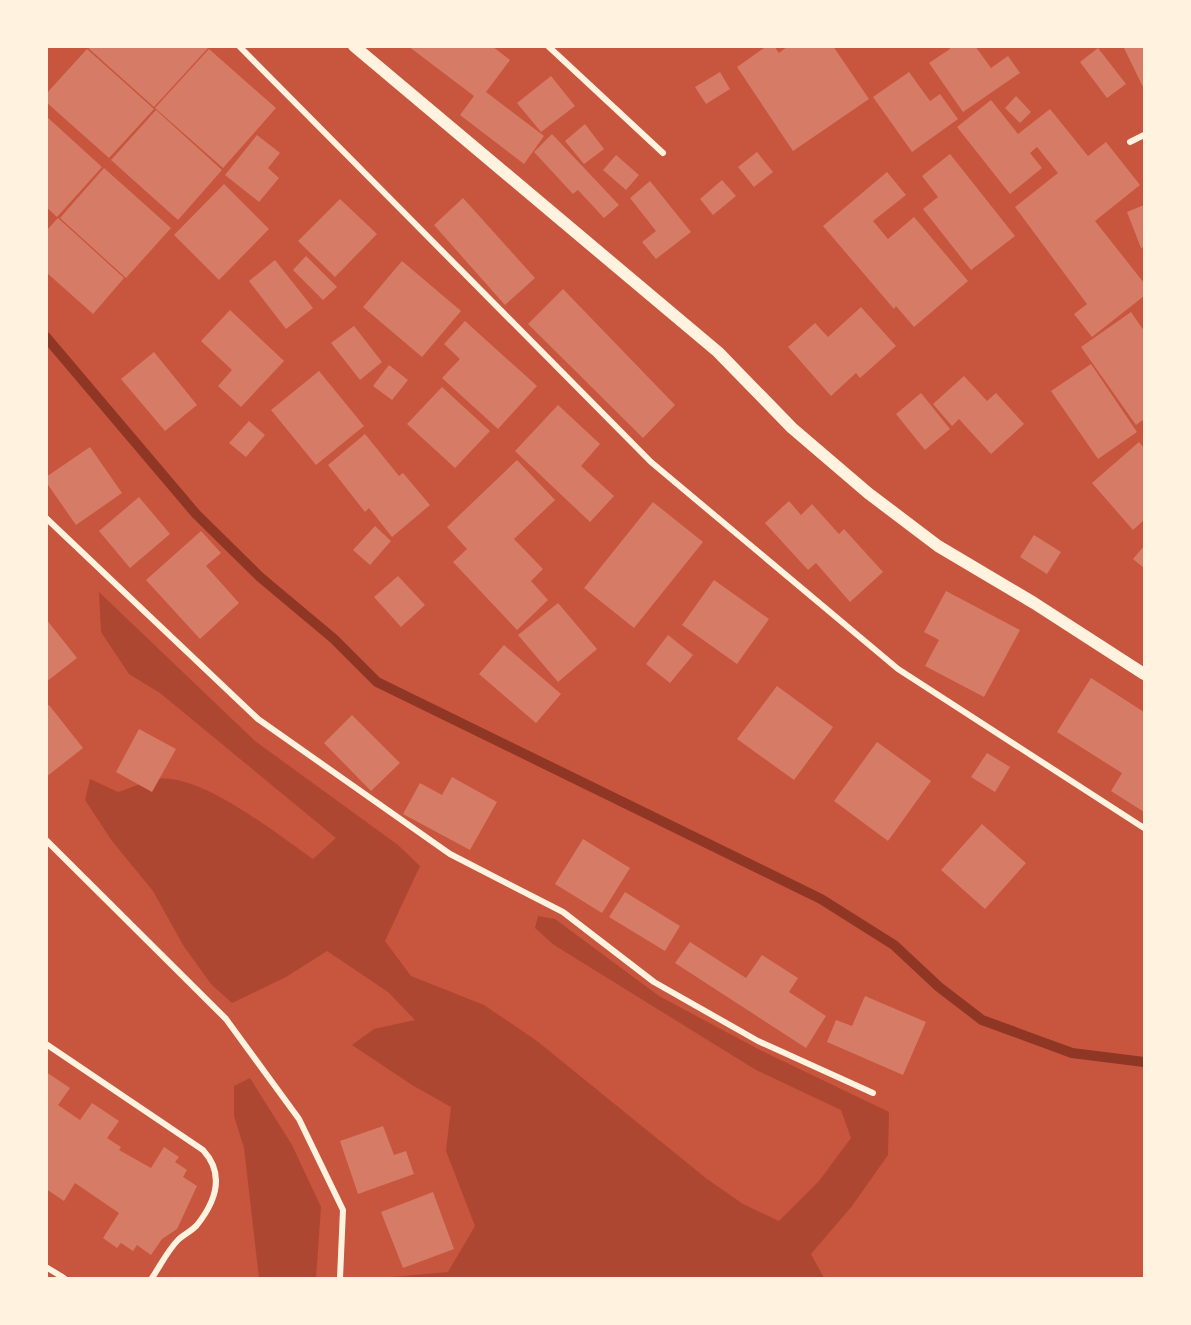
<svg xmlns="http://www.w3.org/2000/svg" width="1191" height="1325" viewBox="0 0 1191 1325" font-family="'Alegreya Sans',sans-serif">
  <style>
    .green { fill: #ae4732 }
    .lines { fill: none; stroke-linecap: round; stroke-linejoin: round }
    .stream { stroke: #8f3625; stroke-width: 10 }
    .building { fill: #d67c66 }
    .minor { stroke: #fff3e0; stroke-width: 6 }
    .secondary { stroke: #fff3e0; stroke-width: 12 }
  </style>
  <rect width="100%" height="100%" fill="#c8553d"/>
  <path class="green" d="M99,592l156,149 143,104 22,21 -35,75 26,35 73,29 53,36 170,138 36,25 36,17 40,-40 32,-43 -10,-28 -85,-40 -202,-125 -19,-17 3,-12 17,3 104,77 101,54 129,62 -1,43 -36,51 -41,48 13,24h-443l67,-6 27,-46 -29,-75 5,-44 -39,-22 -60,-40 22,-16 41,-9 -27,-28 -61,-41 -41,26 -54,26 -21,-19 -28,-39 -30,-54 -41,-50 -27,-41 5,-21 28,13c13,-4 27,-11 40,-13 43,-6 120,56 155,80l23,-21 -176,-145 -31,-19 -28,-42z
    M250,1078l42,67 29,62 -5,71h-57l-15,-130 -10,-32v-30z"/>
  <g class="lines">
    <path class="stream" d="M46,337l150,177 64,63 74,62 43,43 444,217 73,46 45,42 43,33 90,33 72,9"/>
  </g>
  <path class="building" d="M86,46h120l2,2 -54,59z
    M408,46h84l18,14 -24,32 58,44 -20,28 -64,-49 14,-19z
    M767,46h7l5,7 9,-7h45l36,53 -76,52 -56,-84z
    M948,46h27l16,22 17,-12 12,17 -57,39 -34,-49 21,-14z
    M1123,46h21v43z
    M1098,48l28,36 -19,14 -27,-36z
    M87,49l67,60 -45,49 -63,-56v-8z
    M209,49l67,59 -53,60 -68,-60z
    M720,72l10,17 -24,15 -11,-17z
    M909,72l21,29 10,-7 18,25 -46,33 -39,-55z
    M551,76l24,30 -34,26 -24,-29z
    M1016,96l15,16 -11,11 -15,-15z
    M991,100l27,34 32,-25 38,47 18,-14 34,43 -45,36 49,62v13l-52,41 -18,-23 13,-10 -72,-97 43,-34 -21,-26 -7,6 12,15 -32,26 -53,-67z
    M156,110l66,60 -44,50 -67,-60z
    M46,116l56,51 -45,50 -11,-10z
    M585,124l19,25 -20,15 -19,-23z
    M552,134l67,71 -15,13 -26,-28 -5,4 -39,-42z
    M257,135l23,18 -12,15 11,10 -20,24 -34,-27z
    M757,152l16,20 -19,15 -16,-20z
    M950,154l65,82 -44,34 -48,-61 15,-12 -16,-21z
    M616,155l23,20 -13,15 -23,-20z
    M104,168l67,60 -45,50 -66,-60z
    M887,172l19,23 -33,26 15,18 26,-22 54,64 -54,46 -18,-21 -2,3 -71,-83z
    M722,180l14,16 -23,19 -13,-16z
    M650,181l41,51 -35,27 -14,-17 14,-11 -26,-33z
    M224,184l45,45 -50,51 -45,-45z
    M463,198l72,80 -30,27 -71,-80z
    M340,199l37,35 -42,43 -37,-36z
    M1144,205v42l-3,1 -14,-36z
    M58,218l66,60 -31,36 -47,-42v-41z
    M306,256l31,31 -14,13 -30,-30z
    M275,260l38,48 -27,21 -37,-48z
    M402,261l59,50 -39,46 -59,-50z
    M563,289l112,116 -32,33 -115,-114z
    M861,307l35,39 -36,32 -4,-5 -25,23 -43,-49 27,-24 13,14z
    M230,310l54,51 -43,46 -23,-21 14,-16 -31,-29z
    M1131,312l13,19v88l-8,6 -55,-78z
    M465,321l72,65 -39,43 -56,-51 18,-19 -16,-15z
    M354,326l28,36 -22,18 -29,-37z
    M154,352l43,53 -32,26 -44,-52z
    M1091,364l46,68 -39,27 -47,-68z
    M389,365l19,15 -16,20 -19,-14z
    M319,371l45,55 -48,39 -45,-55z
    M964,376l23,25 9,-8 28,31 -33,30 -32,-35 -7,7 -19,-22z
    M442,387l48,44 -35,37 -48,-44z
    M921,393l29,36 -25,21 -29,-36z
    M558,405l42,39 -19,22 33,30 -24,26 -75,-71z
    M249,421l16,14 -19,22 -17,-14z
    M365,434l34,42 4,-3 27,32 -38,32 -23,-29 -4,4 -37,-47z
    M1139,442l5,6v72l-11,10 -41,-47z
    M90,447l32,46 -46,32 -30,-43v-5z
    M517,460l38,40 -41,39 29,30 -12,12 17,19 -31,30 -64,-68 14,-13 -20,-22z
    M139,497l31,37 -40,34 -31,-37z
    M789,501l12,14 11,-11 27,30 5,-5 39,43 -33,30 -34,-39 -8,7 -43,-47z
    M653,502l50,40 -69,86 -50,-40z
    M375,526l16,15 -21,24 -17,-15z
    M201,531l20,22 -15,13 33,37 -39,36 -54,-59z
    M1034,535l27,17 -14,22 -27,-17z
    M1144,546v22l-11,-9z
    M398,576l27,29 -24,22 -27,-30z
    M714,580l55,39 -32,45 -55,-39z
    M946,591l74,39 -36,67 -59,-31 14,-26 -15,-8z
    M558,603l39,46 -39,33 -40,-47z
    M46,619l31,39 -31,24z
    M668,635l25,20 -23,28 -24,-19z
    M504,645l57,49 -25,29 -57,-49z
    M1091,678l53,34v100l-33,-21 11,-18 -65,-41z
    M777,686l56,41 -39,53 -57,-41z
    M49,705l34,43 -37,29v-70z
    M352,715l48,48 -29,28 -47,-48z
    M139,729l37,20 -24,43 -36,-20z
    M877,742l54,39 -43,60 -54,-40z
    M987,753l23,14 -15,25 -24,-15z
    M452,777l45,25 -27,48 -67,-36 17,-31 22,12z
    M982,824l44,39 -41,46 -44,-39z
    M583,839l47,29 -28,45 -47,-29z
    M625,892l55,34 -15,25 -56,-34z
    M690,942l56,36 16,-23 36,23 -9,14 37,24 -20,32 -131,-85z
    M865,996l61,26 -23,53 -76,-33 9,-22 16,6z
    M46,1072l24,16 -12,17 22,15 12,-17 27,18 -12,17 14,9 -2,3 32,18 13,-21 15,10 -4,5 12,8 -4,7 14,9 -20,43 -15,10 -11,16 -14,-10 -4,6 -12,-8 -4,5 -14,-10 16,-25 -44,-30 -11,18 -18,-12z
    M383,1126l11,29 12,-4 8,23 -56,20 -18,-53z
    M433,1192l21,57 -51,19 -22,-56z"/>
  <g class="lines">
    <path class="minor" d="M239,46l412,416 247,207 246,159
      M548,46l115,107
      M1130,142l14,-7
      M46,518l212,201 192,135 113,58 91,70 104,59 115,52
      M46,840l180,179 73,100 44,91 -3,68
      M46,1044l157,106c22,24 13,51 -6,75 -5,6 -13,9 -19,15 -10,10 -18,26 -26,38
      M46,1267l18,11"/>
    <path class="secondary" d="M354,46l364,306 74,76 76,65 70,53 96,57 110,71"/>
  </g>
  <rect width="1191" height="1325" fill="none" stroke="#fff3e0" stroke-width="96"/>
</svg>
